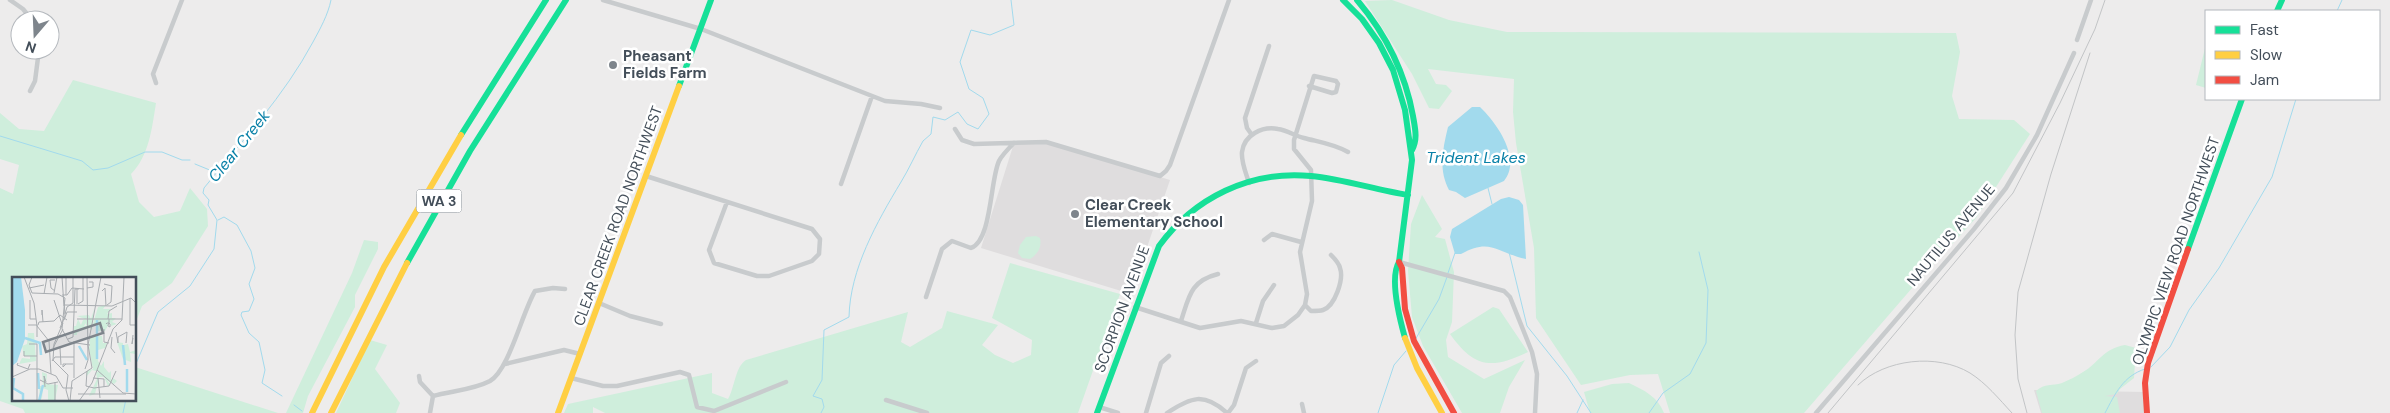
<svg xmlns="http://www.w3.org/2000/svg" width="2390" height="413" viewBox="0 0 2390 413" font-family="'DM Sans',sans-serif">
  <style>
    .education { fill: #dfddde }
    .green { fill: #cfeedc }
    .water { fill: #a2daed }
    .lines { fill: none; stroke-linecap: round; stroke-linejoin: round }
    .stream { stroke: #a2daed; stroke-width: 1 }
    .street { stroke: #c8cbcd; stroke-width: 4.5 }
    .fast { stroke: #16e098; stroke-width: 6 }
    .slow { stroke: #ffcf43; stroke-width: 6 }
    .jam { stroke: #f24e42; stroke-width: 6 }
    .rail { stroke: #c2c4c6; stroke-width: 1 }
    .poi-dot { fill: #7e858c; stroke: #fff; stroke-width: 2 }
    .labels { text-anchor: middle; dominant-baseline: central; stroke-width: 5; stroke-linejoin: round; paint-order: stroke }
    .shield { fill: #fff; stroke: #7b838b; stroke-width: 1 }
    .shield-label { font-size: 14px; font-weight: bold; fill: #434e59 }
    .poi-label { font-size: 15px; font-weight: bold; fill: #434e59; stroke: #fff; text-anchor: start }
    .street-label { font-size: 15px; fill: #434e59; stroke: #fff }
    .water-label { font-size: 16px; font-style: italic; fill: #0880a7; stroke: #fff }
    .inset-river { fill: none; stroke: #a2daed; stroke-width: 2.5 }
    .inset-road { fill: none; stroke: #a9adb1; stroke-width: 1 }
    .view { fill: #7e858c; fill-opacity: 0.15; stroke: #7e858c; stroke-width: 2.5 }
    .inset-edge { fill: none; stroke: #434e59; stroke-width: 2.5 }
  </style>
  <rect width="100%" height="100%" fill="#edecec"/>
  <path class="education" d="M1046,142l124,38 -39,114 -150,-46 33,-105z
    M2034,390l111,2 2,21h-106z"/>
  <path class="green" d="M1392,0l57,20 58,12 449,1 4,19 -8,44 7,23 55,1 16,14 -54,84 -57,62 -115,133h-134l-12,-39 -28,1 -49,10 -45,-67 -2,-70 -18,-105 -3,-31 1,-33 -86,-10 8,15 10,1 6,6 -13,18 -10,-1 -17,-34 -47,-73z
    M2206,44v44l-10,-3z
    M73,80l83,23c-4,25 -7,53 -25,71l8,28 15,15 26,-6 10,-23 17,21 1,17 -36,57 -30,23 -7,18v-46h-121v121h121v-32l143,46h-253l-2,-4 -23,-8v-213l13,6 6,-29 -19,-6v-46l19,16 25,2z
    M1422,195l20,34 -7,8 10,2 9,33 -2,50 -6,18 2,17 36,22 41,-19 -16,27 -9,26h-38l-39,-67 -11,-29 -4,-46 3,-47z
    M1036,236l4,2c2,9 -2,16 -10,21l-8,-1 -4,-5 2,-8 6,-8z
    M364,240l14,2v7l-23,46v12l-47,89 -5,17h-17l66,-140z
    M1010,263l110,31 -42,119h-473l-12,-6v6h-29l4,-9 144,-31v20l16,6c7,-12 7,-32 18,-39l162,-48 -7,30 9,5 32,-19 5,-17 51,14 -16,20 13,10 18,8 18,-8 1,-15 -40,-22z
    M1493,307l6,2 29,43c-36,17 -53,17 -78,-18z
    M370,340l17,5 -12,24 25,34 -4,10h-60z
    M2125,345l11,3 -2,30 -14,11 -3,5 -12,2 12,1 3,16h-78l-6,-22c9,-8 16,-5 26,-8 7,-3 15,-7 21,-11 16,-9 19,-23 42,-27z
    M1629,383c15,7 29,14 35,30h-74l-6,-21 28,-8z"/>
  <path class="water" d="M1472,107h8c17,16 42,52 24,74l-39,17 -9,-6 -7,-2c-11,-21 -6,-42 -1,-63z
    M1509,197l10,3 4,5 3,54c-29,-6 -35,-22 -65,-5h-6l-5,-17 2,-8 49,-30z"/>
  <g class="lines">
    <path class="stream" d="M2337,11l5,-11
      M0,136l82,25 11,9 15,-2 37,-16h17l20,8h8
      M195,164l22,9
      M1488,188l4,16
      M218,220l6,-3 13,8 14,26 4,17 -6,16 5,15 -5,12 -7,1 -1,3 8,18 10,9 6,28 -3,13 20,13
      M1509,252l18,74 40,50 24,37
      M1448,273l7,-20
      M1415,340l24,-41 8,-22
      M135,366l23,-54 32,-26 24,-37 3,-29 -9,-15 1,-5 -6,-7 1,-5c38,-47 80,-92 109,-146 7,-13 15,-27 18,-42
      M2151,367l19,-20 19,-37 30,-42 53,-91 24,-78
      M294,405l8,6
      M123,413l3,-14
      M821,413l3,-6 -2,-8 -9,-3 9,-16 2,-50 25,-13c1,-48 28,-95 52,-135 8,-13 14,-27 22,-41l8,-7 2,-17 12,3 13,-8 9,12 11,5 11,-15 -6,-16 -14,-9 -9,-27 11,-32 19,5 24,-10 -3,-25
      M1378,413l16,-48 12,-14
      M1577,413l6,-13
      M1649,413l14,-20 27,-19 16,-31 2,-53 -9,-38
      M2105,413c10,-19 18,-37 40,-44"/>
    <path class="street" d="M10,0l13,9 9,11
      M603,0l98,29 184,72 36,3 19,4
      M2077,40l14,-40
      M156,83l-3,-9 29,-74
      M30,91l5,-10 4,-31
      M955,129l7,11 12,4 72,-2 114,34 6,-5 4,-6 59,-165
      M1252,135l-5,-7 -2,-10 24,-72
      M646,176l166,53 8,10 -1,15 -7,7 -43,15h-12l-43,-13 -5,-13 18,-48
      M1249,183c-3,-10 -8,-21 -7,-31 2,-17 20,-26 36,-23 9,1 17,7 26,9 15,4 30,6 44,14
      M841,184l31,-88
      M1264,240l8,-6 29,8
      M1399,262l105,29 6,6 22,55 5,22 -2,39
      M926,297l16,-48 10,-8 19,7c21,-8 19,-68 28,-87 3,-6 10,-13 15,-18
      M599,303l31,13 31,8
      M1305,305l6,6c4,0 9,0 12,-1 12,-4 21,-31 17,-42 -1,-5 -5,-9 -9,-13
      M1135,307l65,21 41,-7 31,7 12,-2 14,-11 7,-10 2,-11 -7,-42 12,-51 -1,-31 -17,-21v-9l20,-64 22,5 2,3 -2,8 -4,1 -23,-7
      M1181,321c8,-24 9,-40 37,-47
      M1256,323l7,-22 11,-16
      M505,364l59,-14 16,4
      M419,376l1,6 13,14
      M571,378l32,8h14l63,-14 9,3 8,32 17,4 72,-29
      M433,396c18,-5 40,-6 57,-15 19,-11 32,-68 45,-90l18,-3 12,1
      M886,400l41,13
      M1302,404l2,9
      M1099,407l19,6
      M430,413l3,-17
      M1146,413l15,-50 8,-7
      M1167,413c24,-16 37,-21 60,0
      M1228,413l6,-8 12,-37 10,-7
      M1816,413l158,-184 32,-41 31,-53 37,-82"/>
    <path class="fast" d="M1343,0l19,19 17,24 14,27 12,40 7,50 -13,102c-10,16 1,58 6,76
      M1357,0c29,34 48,72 56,116 2,12 5,23 -1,34
      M2277,11l5,-11
      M679,86l32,-86
      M461,135l85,-135
      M2188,249l54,-150
      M407,263l63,-112 96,-151
      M1097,413l62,-167c35,-48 91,-76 152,-70 32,3 65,14 97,19"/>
    <path class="slow" d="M1405,338l12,30 25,45
      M312,413l72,-146 77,-132
      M331,413l76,-150
      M558,413l121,-327"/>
    <path class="jam" d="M1399,262l3,6 3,41 9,32 40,72
      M2147,413l-2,-30 3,-20 40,-114"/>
    <path class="rail" d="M1858,385c27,-26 79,-32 112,-12 16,10 29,26 42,40
      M1828,413l185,-220 47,-90 35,-74 10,-29
      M2027,413l-9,-34 -3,-44 3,-43 33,-118 39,-121"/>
  </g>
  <g class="poi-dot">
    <circle cx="613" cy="65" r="5"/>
    <circle cx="1075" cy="214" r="5"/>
  </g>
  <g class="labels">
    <rect class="shield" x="416.5" y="189.5" width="45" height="23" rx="4"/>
    <g class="shield-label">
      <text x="439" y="201">WA 3</text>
    </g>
    <g class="poi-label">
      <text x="623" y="56">Pheasant<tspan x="623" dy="17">Fields Farm</tspan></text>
      <text x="1085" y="205">Clear Creek<tspan x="1085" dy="17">Elementary School</tspan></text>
    </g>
    <g class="street-label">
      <text transform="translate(618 216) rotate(-70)">CLEAR CREEK ROAD NORTHWEST</text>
      <text transform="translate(1951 235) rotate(-50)">NAUTILUS AVENUE</text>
      <text transform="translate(2176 251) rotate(-71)">OLYMPIC VIEW ROAD NORTHWEST</text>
      <text transform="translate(1122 309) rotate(-70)">SCORPION AVENUE</text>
    </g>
    <g class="water-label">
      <text transform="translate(239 146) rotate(-51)">Clear Creek</text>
      <text x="1476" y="157">Trident Lakes</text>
    </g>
  </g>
  <g transform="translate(12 277)">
    <rect width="124" height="124" fill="#edecec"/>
    <path d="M94,28l-3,4h8l-4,5 5,-1v5h4l-4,4 5,2 -6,2 -1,-4 -5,9h-7l-1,-6h-4l-1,5 -5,-5 -1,3 -9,5v2h-3v-9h12v-3l-2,3h-8l2,-7 3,6 2,-5h5l-11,-4 12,-1 2,4 3,-10 -2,18 6,-20zM16,56h6l2,28 -17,3 3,-6 8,1v-3h-6l-2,-10 5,-2zM83,59h7l1,7h4l-2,5 -7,2v11l3,5 3,-5v6l5,6 2,-2v10l2,-3 4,3 -3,3 -7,-4 3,4 -2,2 -4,-9h-5l-4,17 -6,2 8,-17 -1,-7h4l-8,-2 -6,7 1,-6 6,-2 -4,-20 1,-11zM105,65l6,1v7l1,-5 4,-1 2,8 6,-2 -1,4 -5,-1 1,9 -8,-3zM30,95l5,2 -1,10 12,1 -3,15 -7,1v-11l-5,-2 -1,10 -2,3h-3l3,-3 -1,-12h4z" fill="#cfeedc"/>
    <path d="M0,0h9l4,33v29l-8,23 -5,4z" fill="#a2daed"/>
    <path class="inset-river" d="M13,61l15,5 1,12M111,68l2,20M67,69l8,14M85,82v-39M115,92v23M26,96l1,16M2,101l-1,10 10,6v7M27,124l4,-16"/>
    <path class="inset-road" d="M12,0l10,26 3,23 12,15 2,33M20,0l-3,8 3,8 26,1 7,4 -3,31 7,13 21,3M50,0l2,29M92,7l8,2 -1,16 -4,3M17,11l15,-3M75,11l6,-1v-5h-4M43,14l-4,-3 -1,-8h5M90,14l3,-3 1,18M42,16l3,-16M32,17l3,-17M50,18h5l5,-7 12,1M54,18v-18M118,21v27h6M18,23v19h6M42,23l8,24M65,27v-15M66,27l5,-3v-24M53,28l47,1 19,-8 5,5M53,37l2,-7 6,-4v-26M30,38v-5l1,12M65,42h45M96,42l1,-8 8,-5M52,43l3,-8h10M51,46l-9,21 -1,16 15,15 -2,15 3,11M94,47l1,-1h2l1,1v3l-2,-1v-1l1,-2v-4M16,48h9v12M26,48l1,-3 15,-1 6,-6 7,5M48,51l5,-12 -1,-16M92,52v13l5,1M104,55l2,11v-6l9,-5 -1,11M100,60l-1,11 4,5M121,61l-1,6 1,-9M56,62l5,-2 2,-48h4M17,67h8v57M41,71l10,-19M48,71l1,17M12,74v5h13M40,84l3,-4h19M6,86l-1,2 11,4 2,-5M54,87l-3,3v-3h10M73,92l3,-9 -1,-83M85,93l26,23 13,1M75,94l-1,15 8,2 15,-2 7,-15M0,100l18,-8h9l17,7 7,12h10M62,101v-37M81,101l11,1v8M86,101l2,20M28,103l8,4 10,-2M43,105v19M33,110l-1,-11 2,6M66,117h48M58,124l2,-20 20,-13 -4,-23 13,-68M67,124l13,-18 21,-54 9,-9 2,-43M123,124l1,-47"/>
    <path class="view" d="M88,46l3,10 -57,19 -3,-10z"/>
    <rect width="124" height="124" class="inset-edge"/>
  </g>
  <rect x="2205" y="10" width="175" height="90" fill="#ffffff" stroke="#b4b8bd"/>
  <rect x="2215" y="26" width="25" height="8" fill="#16e098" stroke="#b4b8bd"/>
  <text x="2250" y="35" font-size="15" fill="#434e59">Fast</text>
  <rect x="2215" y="51" width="25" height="8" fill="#ffcf43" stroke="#b4b8bd"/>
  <text x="2250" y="60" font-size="15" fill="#434e59">Slow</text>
  <rect x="2215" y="76" width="25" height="8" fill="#f24e42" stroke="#b4b8bd"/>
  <text x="2250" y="85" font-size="15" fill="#434e59">Jam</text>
  <g transform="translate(35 35) rotate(199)"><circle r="24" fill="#ffffff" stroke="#b4b8bd"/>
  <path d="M0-4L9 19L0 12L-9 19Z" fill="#7e858c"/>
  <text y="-8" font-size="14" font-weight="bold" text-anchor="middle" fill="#434e59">N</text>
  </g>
</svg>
